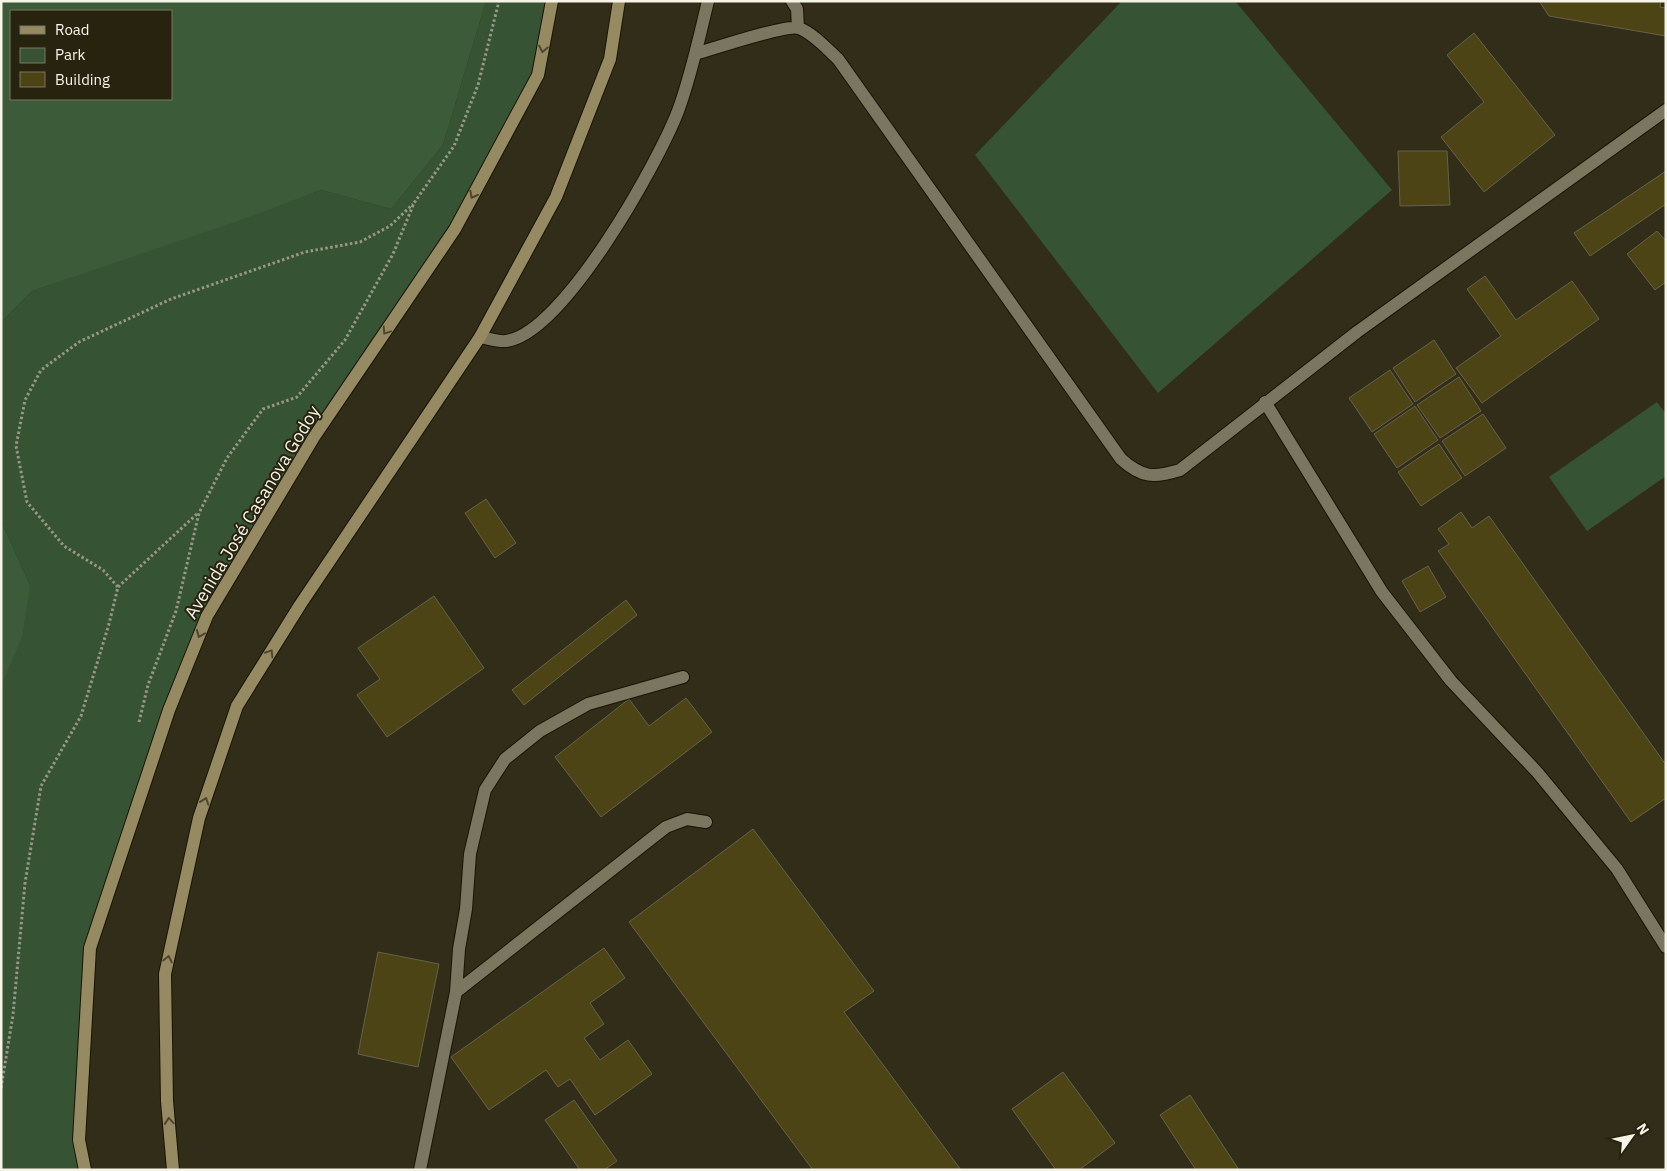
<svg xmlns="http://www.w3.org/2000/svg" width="1667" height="1171" viewBox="0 0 1667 1171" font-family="'IBM Plex Sans',sans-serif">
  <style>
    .green { fill: #365434 }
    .forest { fill: #3c5b39; fill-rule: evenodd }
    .building { fill: #4d4416; stroke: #65614b }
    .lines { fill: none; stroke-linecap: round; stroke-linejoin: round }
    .lane-casing { stroke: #191503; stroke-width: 14 }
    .secondary-casing { stroke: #191503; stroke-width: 14 }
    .path { stroke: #999686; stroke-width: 3; stroke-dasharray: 2.5 2.5; stroke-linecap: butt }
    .lane { stroke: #7a7660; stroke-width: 12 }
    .secondary { stroke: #968a63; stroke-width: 12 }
    .oneway { stroke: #4e472c }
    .labels { text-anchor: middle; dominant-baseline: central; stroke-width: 4; stroke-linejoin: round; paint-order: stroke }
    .street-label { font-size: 18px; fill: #f6f4e7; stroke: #27230f }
  </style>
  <rect width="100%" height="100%" fill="#312d19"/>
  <path class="green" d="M486,1h66l-14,74 -83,154 -248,387 -117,332 -11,192 6,30h-84v-484l29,-101 -29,-64v-199l31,-31 289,-101 70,19 52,-64z
    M1122,1h113l157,189 -234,203 -183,-238z
    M1657,402l9,12v62l-79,55 -38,-54z"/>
  <path class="forest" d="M1,1h485l-43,144 -52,64 -70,-19 -86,32 -203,69 -31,31zM11,11h160v88h-160z
    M1,521l29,64 -8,52 -21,49z"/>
  <path class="building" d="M1539,1h122l-1,6 6,1v28l-117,-20z
    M1474,33l81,102 -71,57 -43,-55 43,-35 -37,-47z
    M1398,151h49l3,54 -50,1z
    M1666,171v33l-76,52 -16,-23z
    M1657,231l9,10v41l-11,8 -28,-36z
    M1485,276l31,44 56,-39 27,38 -117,84 -26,-35 45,-32 -34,-47z
    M1434,340l22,34 -41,28 -22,-34z
    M1390,370l23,34 -41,28 -23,-34z
    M1459,377l22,34 -41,27 -23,-33z
    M1415,406l23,34 -41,28 -23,-34z
    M1483,414l23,34 -41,28 -23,-35z
    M1439,444l23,34 -41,28 -23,-34z
    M486,499l30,44 -21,15 -30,-45z
    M1461,512l11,16 17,-12 177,249v33l-35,24 -193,-271 11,-7 -11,-15z
    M1428,566l18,31 -26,15 -18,-31z
    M434,596l50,72 -97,69 -30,-42 23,-16 -22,-31z
    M626,600l11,15 -113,90 -12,-15z
    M686,698l26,34 -111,85 -46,-60 74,-58 20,27z
    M753,829l121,162 -30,21 117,158h-148l-184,-248z
    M604,948l21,30 -35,25 14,21 -20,14 16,22 28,-20 24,34 -57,41 -25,-36 -12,8 -12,-17 -57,40 -38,-53z
    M378,952l61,12 -21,103 -60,-13z
    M1063,1072l52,71 -36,27h-23l-44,-61z
    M1190,1095l49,75h-43l-36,-55z
    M574,1100l43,61 -13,9h-24l-35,-50z"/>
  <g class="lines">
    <defs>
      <path id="lane" d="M792,1l5,8 1,19
        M695,54c17,-5 92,-30 104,-26 15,6 28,21 39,31l283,400c21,19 33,19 59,11l177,-138 309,-222
        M480,337c7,1 18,5 26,4 57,-7 152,-178 172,-230 13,-35 21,-73 30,-110
        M1265,402l117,190 69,89 86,91 80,97 49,78
        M456,992l210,-165 21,-8 19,3
        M420,1170l36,-178 3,-43 7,-40 4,-55 15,-64 20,-31 35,-28 48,-27 95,-27"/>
      <path id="secondary" d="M85,1170l-6,-30 11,-192 79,-238 38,-94 107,-179 141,-208 83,-154 14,-74
        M173,1170l-6,-69 -2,-127 34,-156 38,-112 63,-101 180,-268 76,-140 54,-138 9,-58"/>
    </defs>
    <use href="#lane" class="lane-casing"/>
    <use href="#secondary" class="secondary-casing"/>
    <path class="path" d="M118,587l80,-74
      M139,722l9,-37 28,-74 23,-98 28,-55 36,-49 34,-12 48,-57 48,-86 21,-51 40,-57 24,-61 21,-84
      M1,1088l12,-73 12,-132 16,-97 40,-70 28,-92 9,-37 -15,-17 -39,-24 -37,-44 -11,-56 9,-46 16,-30 38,-28 92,-43 134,-47 55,-10 30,-16 23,-22"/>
    <use href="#lane" class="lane"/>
    <use href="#secondary" class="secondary"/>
  </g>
  <defs><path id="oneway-chevron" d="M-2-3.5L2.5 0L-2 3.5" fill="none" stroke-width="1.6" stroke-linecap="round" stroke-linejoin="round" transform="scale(1.25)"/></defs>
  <g class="oneway">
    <use href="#oneway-chevron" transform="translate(543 49) rotate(101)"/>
    <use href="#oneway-chevron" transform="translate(473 195) rotate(118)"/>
    <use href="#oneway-chevron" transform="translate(386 331) rotate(124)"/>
    <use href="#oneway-chevron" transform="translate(200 634) rotate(112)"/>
    <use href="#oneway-chevron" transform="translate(270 653) rotate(-58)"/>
    <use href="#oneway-chevron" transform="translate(205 801) rotate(-71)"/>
    <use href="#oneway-chevron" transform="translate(168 959) rotate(-78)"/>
    <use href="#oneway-chevron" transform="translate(169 1121) rotate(-95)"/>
  </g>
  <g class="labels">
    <g class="street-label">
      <text transform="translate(252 512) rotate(-59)">Avenida José Casanova Godoy</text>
    </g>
  </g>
  <rect width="1667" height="1171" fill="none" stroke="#f6f4e7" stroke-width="5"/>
  <rect x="10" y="10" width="162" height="90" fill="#27230f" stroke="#7a7765"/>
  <rect x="20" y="26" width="25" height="8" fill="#968a63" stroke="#7a7765"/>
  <text x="55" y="35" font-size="15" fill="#f6f4e7">Road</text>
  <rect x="20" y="48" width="25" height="15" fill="#365434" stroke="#7a7765"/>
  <text x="55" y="60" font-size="15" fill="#f6f4e7">Park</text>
  <rect x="20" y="72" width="25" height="15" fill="#4d4416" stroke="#7a7765"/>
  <text x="55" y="85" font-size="15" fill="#f6f4e7">Building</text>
  <g transform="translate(1632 1136) rotate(57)" stroke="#27230f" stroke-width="4" paint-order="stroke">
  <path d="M0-4L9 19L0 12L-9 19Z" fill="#f6f4e7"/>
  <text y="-8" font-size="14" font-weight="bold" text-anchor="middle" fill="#f6f4e7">N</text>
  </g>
</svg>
